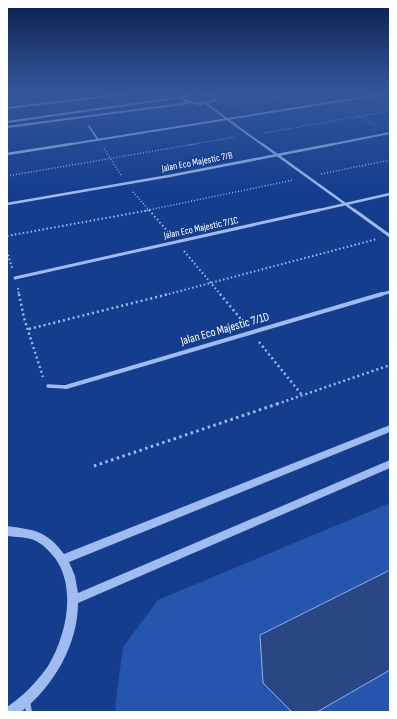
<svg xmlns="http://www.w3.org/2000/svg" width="397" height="719" viewBox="0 0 397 719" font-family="'Sofia Sans Condensed',sans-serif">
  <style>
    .green { fill: #2655ad }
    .water { fill: #294784; stroke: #91b4f3 }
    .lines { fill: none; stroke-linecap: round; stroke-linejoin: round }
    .path-far4 { stroke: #9fbbf0; stroke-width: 1; stroke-dasharray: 1 1.5; stroke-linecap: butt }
    .path-far3 { stroke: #9fbbf0; stroke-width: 1.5; stroke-dasharray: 1 2; stroke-linecap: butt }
    .path-far2 { stroke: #9fbbf0; stroke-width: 2; stroke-dasharray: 1.5 2.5; stroke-linecap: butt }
    .path-far1 { stroke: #9fbbf0; stroke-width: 2.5; stroke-dasharray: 2 3; stroke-linecap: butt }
    .path { stroke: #9fbbf0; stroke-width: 3; stroke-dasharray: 2.5 3.5; stroke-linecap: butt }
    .pedestrian-far1 { stroke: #9fbbf0; stroke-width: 1.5 }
    .pedestrian { stroke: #9fbbf0; stroke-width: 3.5 }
    .minor-far4 { stroke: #9fbbf0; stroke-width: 2 }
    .minor-far3 { stroke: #9fbbf0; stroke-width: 2.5 }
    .minor-far2 { stroke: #9fbbf0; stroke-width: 3 }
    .minor-far1 { stroke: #9fbbf0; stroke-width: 4 }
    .minor { stroke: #9fbbf0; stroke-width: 6 }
    .tertiary { fill: #9fbbf0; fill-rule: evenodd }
    .labels { text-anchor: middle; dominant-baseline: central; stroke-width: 3; stroke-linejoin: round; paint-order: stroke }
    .far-street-label { font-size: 10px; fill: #fff; stroke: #143d8e }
    .street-label { font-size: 12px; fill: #fff; stroke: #143d8e }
  </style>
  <rect width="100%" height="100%" fill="#143d8e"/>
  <path class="green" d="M390,503v209h-274l-1,-5 8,-60 35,-47z"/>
  <path class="water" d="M390,570v100l-73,42h-25l-29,-29 -3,-48z"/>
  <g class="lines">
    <path class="path-far4" d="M263,93l14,5
      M225,106l89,-13
      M346,110l29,15
      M264,133l126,-22
      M189,145l46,-8"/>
    <path class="path-far3" d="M104,149l17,26
      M321,174l69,-14
      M7,176l188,-32
      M133,192l17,19
      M144,211l149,-31"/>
    <path class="path-far2" d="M149,210l20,23
      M7,236l143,-26
      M7,251l5,17
      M184,251l37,44
      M18,288l1,7
      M165,295l212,-56"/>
    <path class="path-far1" d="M19,294l5,24 19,59
      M220,294l25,30
      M29,329l140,-35
      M259,342l43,53
      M277,404l113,-39"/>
    <path class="path" d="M94,466l186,-63"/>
    <path class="pedestrian-far1" d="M89,126l9,14"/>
    <path class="pedestrian" d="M48,386l18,1"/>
    <path class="minor-far4" d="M196,93l15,2 5,5 -17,4 -17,-4 2,-4z
      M205,103l58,42
      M7,108l125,-15
      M7,122l175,-25
      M7,127l182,-24
      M65,145l325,-52
      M329,145l61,-12"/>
    <path class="minor-far3" d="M262,144l93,67
      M7,154l64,-10
      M7,204l162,-28 165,-32
      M315,211l75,-17"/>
    <path class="minor-far2" d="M354,210l36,26
      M15,278l304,-68
      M378,295l12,-3"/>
    <path class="minor-far1" d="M66,387l316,-93"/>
    <path class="minor" d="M27,701l2,11"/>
    <path class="tertiary" d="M390,425v7l-321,130 6,14 3,17 312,-133v8l-312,135c0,42 -25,84 -57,109h-14v-5c16,-11 30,-25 41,-41 18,-30 29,-77 7,-108 -6,-7 -12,-14 -21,-18 -8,-3 -18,-3 -27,-4v-10c27,4 39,4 57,28z"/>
  </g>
  <linearGradient id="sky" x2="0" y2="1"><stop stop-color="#0b224e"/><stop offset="0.48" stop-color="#34579b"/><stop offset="1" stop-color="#34579b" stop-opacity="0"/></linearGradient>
  <rect width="397" height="193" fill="url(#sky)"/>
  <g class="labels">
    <g class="far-street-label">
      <text transform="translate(197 162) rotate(-11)">Jalan Eco Majestic 7/B</text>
      <text transform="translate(201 228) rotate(-12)">Jalan Eco Majestic 7/1C</text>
    </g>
    <g class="street-label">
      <text transform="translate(225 329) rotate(-16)">Jalan Eco Majestic 7/1D</text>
    </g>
  </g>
  <rect width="397" height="719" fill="none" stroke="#ffffff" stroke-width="16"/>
</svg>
